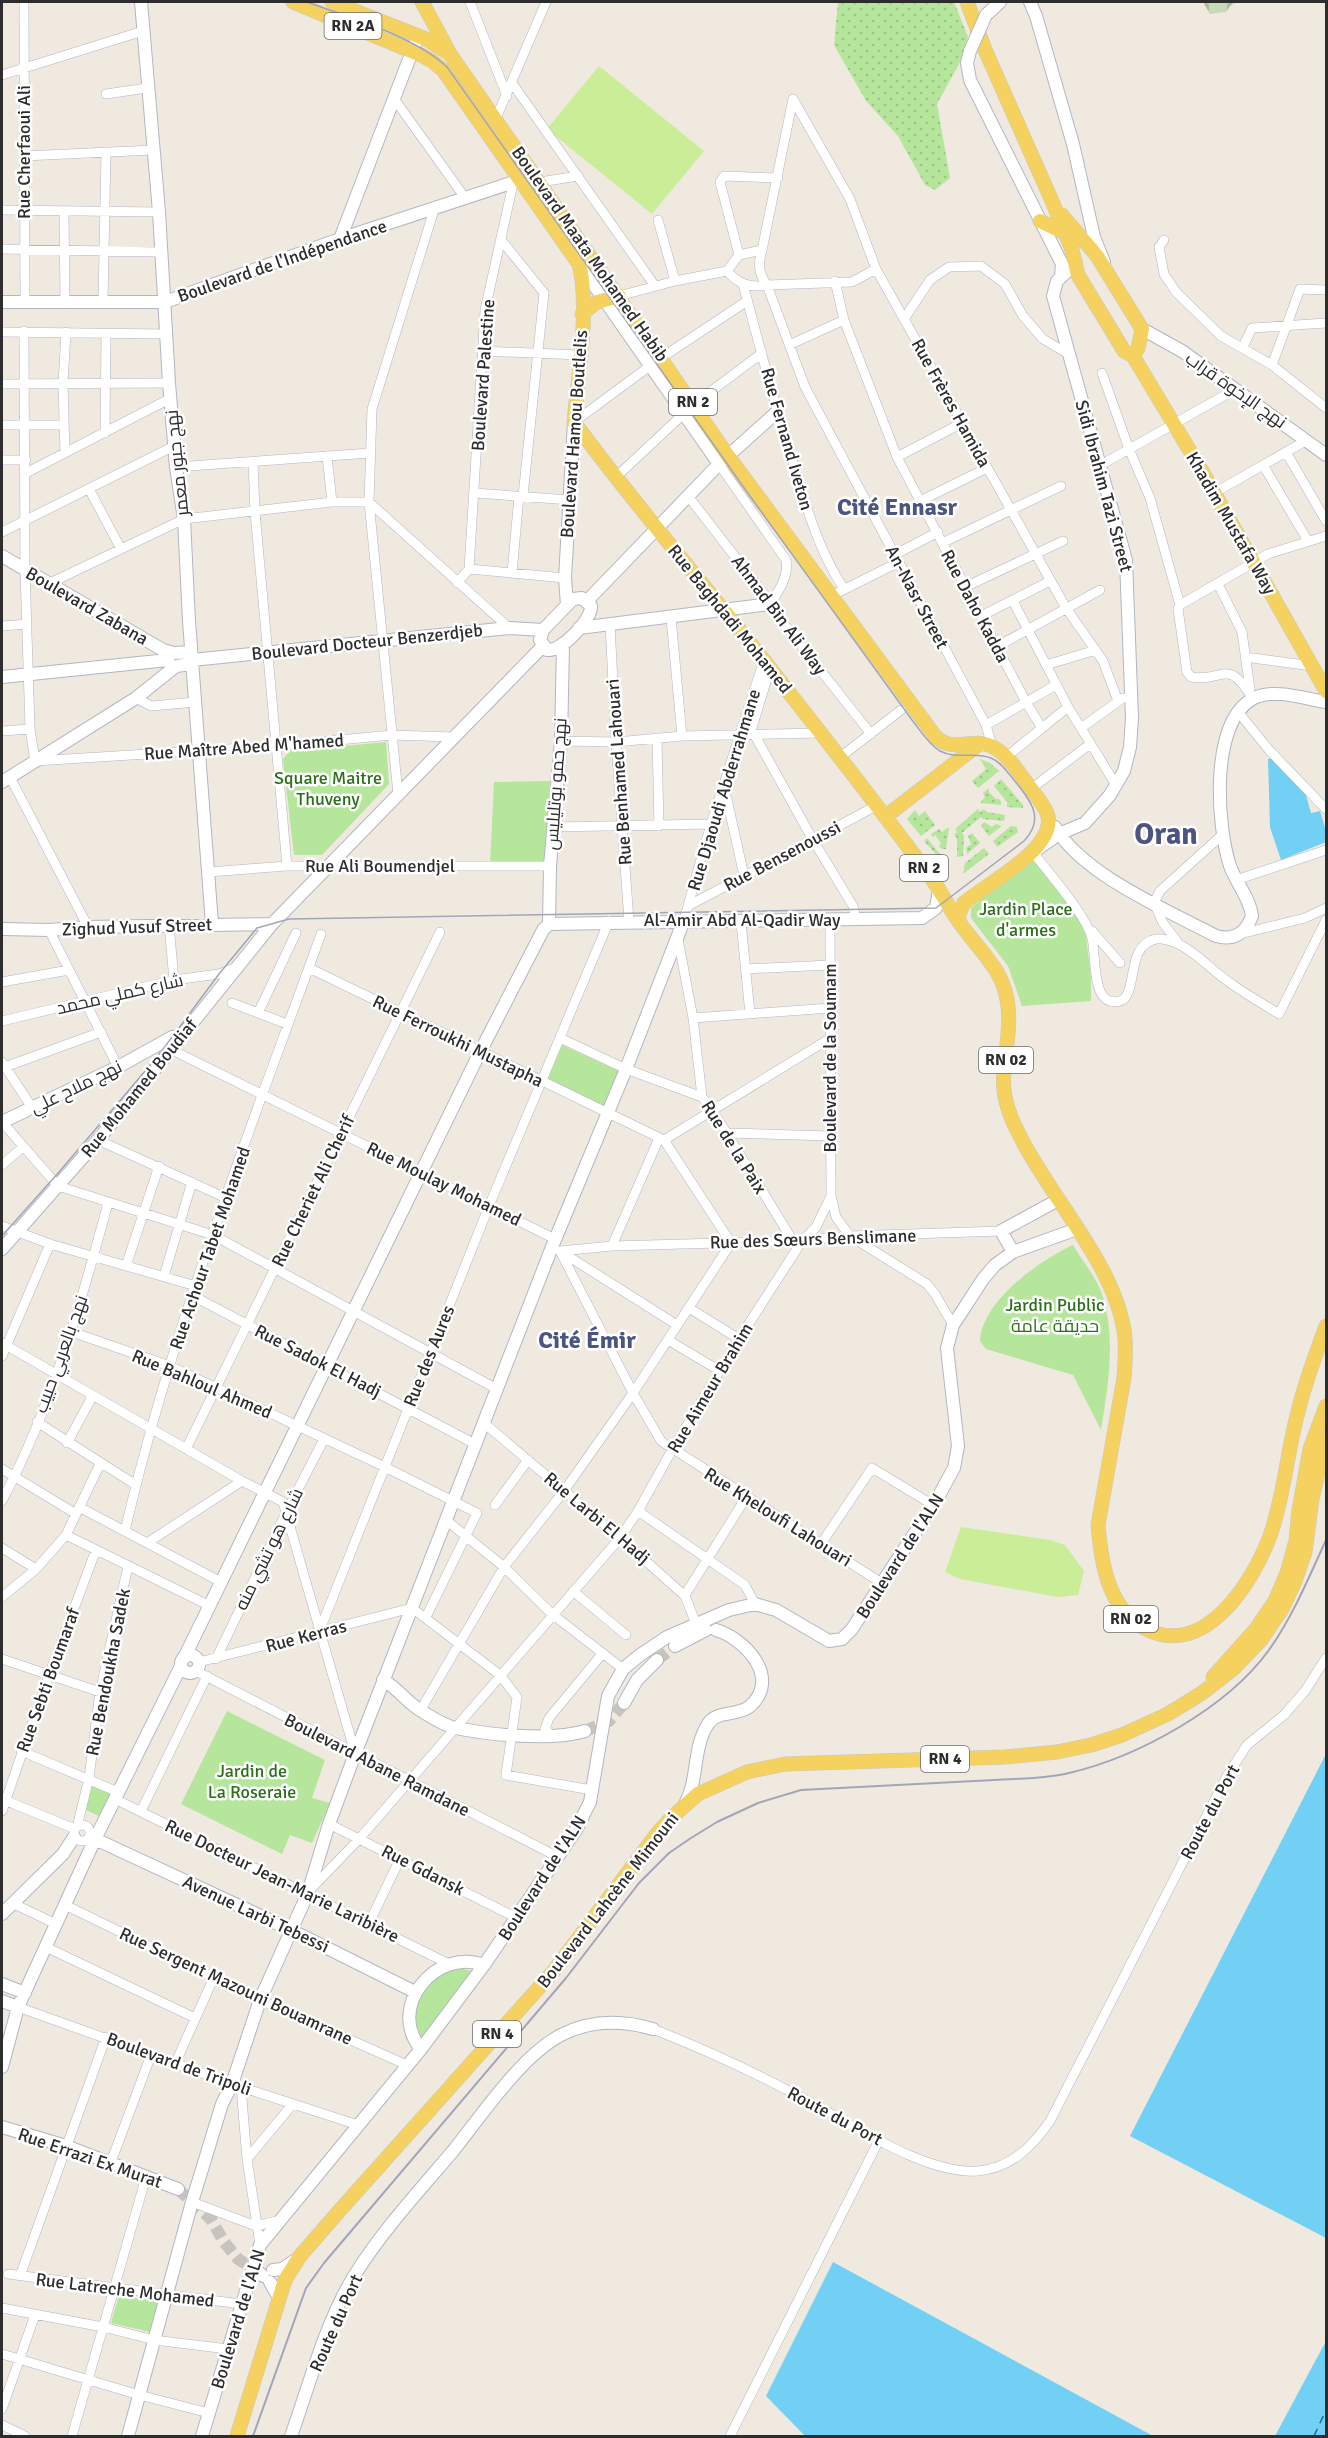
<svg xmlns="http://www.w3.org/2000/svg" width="1328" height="2438" viewBox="0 0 1328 2438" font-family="Signika,Cairo,sans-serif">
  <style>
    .grass { fill: url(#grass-dots) }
    .cemetery { fill: url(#cemetery-stones) }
    .garden { fill: #b5e69c }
    .pitch { fill: #c9ee97 }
    .water { fill: #71d0f3 }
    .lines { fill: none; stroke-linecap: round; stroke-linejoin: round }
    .ferry { stroke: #0970a6; stroke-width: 1.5; stroke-dasharray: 8 6; stroke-linecap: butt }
    .secondary-tunnel { stroke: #c8c3bc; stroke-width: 12; stroke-dasharray: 12 6; stroke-linecap: butt }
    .street-casing { stroke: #b3b6c1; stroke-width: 10 }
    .secondary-casing { stroke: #b3b6c1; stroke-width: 14 }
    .primary-casing { stroke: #c8c8c8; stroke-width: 15 }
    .street { stroke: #fff; stroke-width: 9 }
    .secondary { stroke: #fff; stroke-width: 12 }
    .primary { stroke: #f5d25f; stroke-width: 14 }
    .tram { stroke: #a2a5b8; stroke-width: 1.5 }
    .rail { stroke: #a2a5b8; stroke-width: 2 }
    .secondary-bridge-casing { stroke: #b3b6c1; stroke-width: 14; stroke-linecap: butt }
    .secondary-bridge { stroke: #fff; stroke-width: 12 }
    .labels { text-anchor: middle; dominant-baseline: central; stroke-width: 5; stroke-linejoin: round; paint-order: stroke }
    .shield { fill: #fff; stroke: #6c6c6c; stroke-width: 1.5 }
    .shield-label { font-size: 16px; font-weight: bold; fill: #2d2d2d }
    .street-label { font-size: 18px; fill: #2d2d2d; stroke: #fff }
    .park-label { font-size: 18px; fill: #2b6f19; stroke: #fff }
    .district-label { font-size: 24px; font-weight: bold; fill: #4b5581; stroke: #fff }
    .town-label { font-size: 30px; font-weight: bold; fill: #4b5581; stroke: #fff }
  </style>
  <defs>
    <pattern id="grass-dots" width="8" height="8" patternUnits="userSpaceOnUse" patternTransform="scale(1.5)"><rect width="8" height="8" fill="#b5e69c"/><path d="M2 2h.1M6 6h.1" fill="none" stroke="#9cc687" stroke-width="1.8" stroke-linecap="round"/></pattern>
    <pattern id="cemetery-stones" width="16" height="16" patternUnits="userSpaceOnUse" patternTransform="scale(1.5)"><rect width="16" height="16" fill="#c8d9b7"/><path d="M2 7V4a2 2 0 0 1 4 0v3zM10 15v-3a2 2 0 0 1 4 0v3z" fill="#acbb9e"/></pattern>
  </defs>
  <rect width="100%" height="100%" fill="#efe9e0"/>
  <path class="grass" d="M838,2h116l14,35 -9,27 -22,40 13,74 -15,12 -10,-5 -27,-49 -32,-35 -32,-56z
    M980,759l10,4 9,8 -21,17 -6,-7 14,-12z
    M1001,779l22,26v3l-16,-1v-5l-13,-16z
    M989,788v4l7,7h3l2,3v3l-21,-2 5,-6 -2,-4z
    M978,809l2,3 4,-3 3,3 18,3 -1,6 -21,-2 -2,-2 -19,16 2,3 -1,20 -6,1v-19l-3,-3 3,-3 -2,-3z
    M915,810l4,6 6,-5 10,14 -14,11 -14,-17z
    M984,822l8,5 4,-3 6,2 -13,10 -8,-10z
    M1011,826l6,1 1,5 -21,15 -4,-6z
    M947,828h2l-3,21h-4l-3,-3 2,-3 -6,-8 -2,2 -2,-3 8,-5 3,3z
    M972,833l8,10 -13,11 -1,-6 5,-4 -3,-8z
    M927,838l12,15 7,3 -1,8 -21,-23z
    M984,848l5,6 -26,20 2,-11z"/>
  <path class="cemetery" d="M1203,2h34l-6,3 -5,7 -16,2z"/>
  <path class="garden" d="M386,742l3,42 -67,71h-28l-11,-96 7,-8z
    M550,781l-5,80 -55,2 4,-81z
    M1032,857l53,71 6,50v23l-69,5 -14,-40 -37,-48v-10z
    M562,1045l59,27 -15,39 -59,-30z
    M1073,1245c9,16 25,34 30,52 13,44 5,89 -2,133l-28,-55 -87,-26 -6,-8c2,-40 60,-81 93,-96z
    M227,1711l98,49 -13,38 18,5 -18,40 -22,-8 -8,19 -101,-50z
    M91,1783l22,9 -12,25 -17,-8z
    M460,1968l15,4 -52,68c-3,-6 -7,-11 -8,-18 -4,-26 20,-51 45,-54z
    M119,2295l39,6 -8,31 -39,-9z"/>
  <path class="pitch" d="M599,66l105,85 -52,63 -105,-85z
    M961,1527l89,13 15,5 19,26 -6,24 -20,2 -98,-18 -15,-7z"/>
  <path class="water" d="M1268,759h6l31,33 6,21 9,-2 6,20v11l-45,18 -11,-33z
    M1326,1754v484l-196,-102z
    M833,2262l320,174h-348l-39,-40z
    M1326,2341v95h-51z"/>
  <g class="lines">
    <path class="ferry" d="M1314,2436l12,-26"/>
    <path class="secondary-tunnel" d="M657,1660l18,-14
      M585,1731l24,-10 15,-18
      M178,2189l33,30 13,23 14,17 19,12"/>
    <defs>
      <path id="street" d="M24,2l1,300
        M470,2l37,94
        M2,75l141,-44
        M512,83l143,203
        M106,94l41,-6
        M793,99l57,100 26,70 190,339 37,53 15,40
        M395,100l71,99
        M496,118l50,-116
        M24,156l129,-6
        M540,182l38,-6
        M2,210l157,2
        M64,211l1,91
        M658,220l17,61
        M1164,240l-5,7 5,27 12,18 45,44 51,29 54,43
        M502,241l42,52 -21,203
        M2,249l159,3
        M762,250l31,-151
        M762,250c-4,14 -4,23 5,35 -17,3 -29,-1 -40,-14l12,-16z
        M739,255l-19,-73 4,-6 54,2
        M876,269l-24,13 -85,3 38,102 181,338 6,21
        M835,281l9,39 53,137 130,247 15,24
        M743,284c16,61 32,122 51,182 13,43 25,85 50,123
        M619,296l56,-15 52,-10
        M103,302l3,-150
        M904,319l26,-39 19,-13 32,-1 24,18 18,32 20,23 27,16
        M24,331l1,239 5,159 5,32 240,-15 117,-11 61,2
        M2,332l164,2
        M789,345l55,-25
        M1243,347l9,-19 74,-5
        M482,351l98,4
        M1272,365l28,-76 26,1
        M1102,373l27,76 21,49 30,107 -2,4 9,63 4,5c33,6 35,-22 62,22
        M2,384l167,-1
        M574,422l84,-62 89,-59
        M2,425h62
        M105,433l1,-100
        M1286,452l40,69
        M65,453l-2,-69 3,-52
        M327,456l5,46
        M897,457l65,-34
        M2,460h24
        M253,462l2,50 32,354
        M719,464l67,96c3,16 -7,31 -16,44
        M1263,465l45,76
        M1099,466l137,-77
        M176,467l194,-14
        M26,473l145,-75
        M615,478l79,-74 68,-51
        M89,489l32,60
        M475,493l95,7
        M1214,493l93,-53
        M688,496l79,102 5,11 99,125
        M920,501l67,-33
        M2,532l172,-86
        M942,543l119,-57
        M894,555l44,-23
        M469,569l16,-259 28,-126
        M512,573l7,-77
        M50,583l134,-64 148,-17h37l140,126
        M457,583l12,-14 96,9
        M1218,584l24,48 8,57
        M965,587l98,-46
        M839,592l60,-30
        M1013,601l55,106 48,78
        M1180,605l88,-51 58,-18
        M981,616l69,-35
        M671,618l11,118
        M610,624l6,118 13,179
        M2,626l25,-2
        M998,646l102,-56
        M1245,657l67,9
        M1046,665l50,-15
        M136,698l15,8 45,-4
        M1239,713l30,37 57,59
        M986,725l70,-40
        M1081,728l42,-30
        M2,731l28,-2
        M750,734l20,-65
        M754,734l59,106 40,66 3,13
        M657,738l2,88
        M561,741l55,1 66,-6 138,-3
        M839,758l62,-48
        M1005,758l63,-51
        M10,777l78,150
        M1031,789l59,-45
        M722,790l5,9 17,77
        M398,794l-29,-292 3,-93 62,-199
        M554,827l157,-3
        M1033,852c17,23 52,61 59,86 4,16 0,58 18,63 34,8 10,-55 46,-62 5,-1 16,2 22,5 16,6 35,28 51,38 16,12 33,21 50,32l47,-94
        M209,872l78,-6h263
        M1236,880l90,-30
        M688,906l188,-100
        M684,920l27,-96 53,-164
        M830,920l1,276 5,21 14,19 77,48 8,10 18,31
        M741,922l9,92
        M169,925l5,55
        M49,930l69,137
        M1092,931l28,32
        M1240,934l65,-16 21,-10
        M678,939l15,79 9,79 11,14 80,130
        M1179,944l-16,-21 -9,-20 6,-12 62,-56
        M309,968l355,172 67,103 -98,150 -69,98 -60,76 -84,144
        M745,969l85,-4
        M2,982l67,-12
        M232,1003l55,21
        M258,1013l38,-80
        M693,1018l137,-10
        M2,1021l172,-41 45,-6 16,-6
        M560,1038l66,31 76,28
        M172,1050l383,189
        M2,1062l31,47
        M5,1067l96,-35
        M2,1122l56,64 155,49 284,154
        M727,1133l103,3
        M98,1140l128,58
        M664,1140l165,-101
        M2,1165l21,-18
        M2,1226l48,18 146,42
        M612,1246l47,-108
        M560,1251l73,142 28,48 222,143
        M560,1251l52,-5 181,-5 57,-5 151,-5
        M560,1251l117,74
        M126,1266l33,-100
        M164,1276l28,-94
        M193,1296l282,148
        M689,1308l50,31
        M72,1332l98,34 215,101 92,46 -51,104
        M668,1340l52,31
        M2,1343l240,138 41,21 72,251
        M2,1356l48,-112
        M37,1422l99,63
        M484,1423l136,115 65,58 11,28
        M67,1443l25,-46
        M186,1449l254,-517
        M2,1469l74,45
        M2,1501c49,-93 79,-197 106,-298
        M495,1505l33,-45
        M79,1507l142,75
        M638,1511l107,74 10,19
        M446,1520l58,47 48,47 71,55
        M125,1531c47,-204 125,-400 196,-597
        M66,1535l144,71
        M147,1543l95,-62
        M821,1544l51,-76 61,37
        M2,1548l34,21
        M573,1591l53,44
        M685,1595l62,-99
        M2,1597l34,-28 30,-34 34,-71
        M319,1632l170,-426 120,-285
        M2,1659l98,33
        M216,1659l71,-148 37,-72
        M199,1662l213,-54 88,67 17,22 -11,78 86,15
        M196,1671l362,186
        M553,1737l-8,-8 4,-11 53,-64
        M21,1751l97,41
        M2,1799l73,30
        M115,1799l334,165
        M2,1811l47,-136 47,-125
        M141,1811l66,-135
        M329,1824l188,94
        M74 1833a8 8 0 1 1 16 0a8 8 0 1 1-16 0Z
        M77,1827l12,-49 11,-86 28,-126
        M309,1891l51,-53 260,-300 18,-27 34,-61 67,-111 63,-98 14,-14 15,-31
        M14,1904l42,20
        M65,1905l195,95 147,65
        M369,1923l31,-64
        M46,1947l149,71
        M18,2007l223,80 117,38
        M653,2029c51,20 101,43 149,69 47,24 122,77 176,73 33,-3 54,-24 72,-50l177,-345 20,-31 37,-30 21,-24 21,-33
        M175,2064l39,-87
        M241,2087l6,72 13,86
        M247,2159l45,-54
        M111,2162l40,-107
        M192,2202l64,24 21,-5
        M8,2274l233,30
        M20,2276l86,-239
        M2,2308l101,19 51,13 74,9
        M2,2354l137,41 70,18
        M2,2409l33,-94
        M2,2425l23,11
        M72,2436l74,-259
        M730,2436l149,-296"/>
      <path id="secondary" d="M141,2l18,210 10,171 7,84 8,52 5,102 23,303
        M1030,2l6,14 37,128 21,93 10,25
        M986,15l14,-13
        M970,51l-3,12 3,17 92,184 -1,13
        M340,239l78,-203
        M580,265l139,199
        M2,302h163l175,-63 180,-59
        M1142,329l40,22 144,104
        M2,556l161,94 11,3 17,-1
        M582,598l9,8c1,14 -30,46 -44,44l-7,-10 3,-10 30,-31z
        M587,601l132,-137 58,-52
        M567,605l-2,-27 9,-156
        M579,628l191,-24
        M192,660l317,-32 34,2
        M2,677l166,-17
        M2,782l134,-84 40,-32 16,-2
        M1055,827c28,48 112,83 161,109 18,5 30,-3 36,-20 -2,-18 -16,-33 -22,-50 -13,-40 -21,-145 24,-168 20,-10 52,1 72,4
        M1036,850l23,-16 26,-11 25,-28 14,-24 6,-24 2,-29 -6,-158 -73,-264 4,-15 19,-18
        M549,924l373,-6 14,-10 3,-18
        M549,924l1,-58 11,-125 2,-96
        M2,929l47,1 39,-3 184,-3
        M2,1122l116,-55 54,-30 10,-1
        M2,1249l96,-109 174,-216 271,-278
        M1013,1252l-12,-21 57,-31
        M675,1646l31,-16
        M181 1664a9 9 0 1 1 18 0a9 9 0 1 1-18 0Z
        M184,1658l296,-606 63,-122 6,-6
        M383,1680c15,8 25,24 40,32 10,6 22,14 33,16 34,7 97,13 129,3
        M624,1703l13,-23 20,-20
        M685,1804c14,-25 7,-55 23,-80 9,-14 29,-8 41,-17 33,-28 -3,-68 -33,-77
        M95,1839l196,91 124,62
        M2,1914l61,-60 11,-17
        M2,1984l23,9
        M2,2001l16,6
        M421,2049c-35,-42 15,-102 63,-84
        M2,2067l16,-60 77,-168 86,-173
        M2,2127l64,19 112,43
        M273,2270l9,-1 15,-10
        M257,2271l6,5
        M270,2282l9,16
        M128,2436l64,-234 30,-98 10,-20 28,-84 48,-107 21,-69 26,-70 197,-507 74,-178 58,-149
        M202,2436l58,-191 161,-196 63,-84 92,-135 14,-28 18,-106 15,-27 17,-14 27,-18 62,-27 26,-6 21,6 53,31 13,-2 10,-10 85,-130 17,-31 4,-22 -11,-98 6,-23 8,-12 22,-34 12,-14 18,-13 64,-23
        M291,2436c19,-53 34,-112 63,-160 28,-45 65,-85 99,-125 29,-36 68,-95 108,-116 29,-15 61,-15 92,-6"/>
      <path id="primary" d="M293,2l128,53 11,6 11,9 136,194c11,40 -1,115 -5,158 59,81 126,157 188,236 57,73 115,146 170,221 10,14 17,29 27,43 12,17 27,32 38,50 19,32 10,66 7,100 -3,23 6,46 17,66 31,62 97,130 104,200 1,14 0,27 -1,40l-26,147c3,37 10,83 46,103 60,33 109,-46 126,-92 14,-39 17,-84 28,-124 7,-30 18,-58 28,-86
        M332,2l94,37 24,15 278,402 207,280c17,18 37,1 56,10 16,7 28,27 38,40 6,8 14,18 18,27 13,34 -61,71 -83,90l-5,11v8
        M422,2l27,50
        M967,2l19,50 66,149 20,49 6,25 46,76 9,5 69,115 124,220
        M1062,215l35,41 45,73 -4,19 -5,8
        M1040,221l25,12
        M582,314l15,-12 22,-6
        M885,817l93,-72
        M1213,1677l43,-48 19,-28 12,-28 9,-32 3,-31 11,-61 16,-43
        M237,2436l48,-156 15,-24 41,-47 212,-237 103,-137 15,-17 27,-24 49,-22 38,-8 220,-7 52,-5 34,-7 31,-10 46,-21 34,-21 31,-24 28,-29 10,-15 10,-14 14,-30 10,-29 7,-53 14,-60"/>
    </defs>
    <use href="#street" class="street-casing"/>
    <use href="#secondary" class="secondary-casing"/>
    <use href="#primary" class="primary-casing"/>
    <use href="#street" class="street"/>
    <use href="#secondary" class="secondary"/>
    <use href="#primary" class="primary"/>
    <path class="tram" d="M2,1236l57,-64 99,-116 61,-82 38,-46 32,-9 647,-11 88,-67c22,-23 6,-41 -10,-61 -7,-8 -13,-18 -23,-22 -16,-7 -35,2 -51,-7 -12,-7 -20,-21 -28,-31l-165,-228 -300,-425c-33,-31 -97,-49 -140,-65"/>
    <path class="rail" d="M253,2436l53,-148 18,-25 242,-285 73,-95 30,-30 22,-15 26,-16 41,-19 43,-13 232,-12c12,-1 24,-2 36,-5 69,-16 158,-65 200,-123 24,-34 40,-73 57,-110"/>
    <defs>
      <path id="secondary-bridge" d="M970,51l16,-36"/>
    </defs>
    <use href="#secondary-bridge" class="secondary-bridge-casing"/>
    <use href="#secondary-bridge" class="secondary-bridge"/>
  </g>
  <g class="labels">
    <g class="shield">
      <rect x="324.5" y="13" width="57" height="26" rx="4.5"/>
      <rect x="669" y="389" width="48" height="26" rx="4.5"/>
      <rect x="900" y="855" width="48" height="26" rx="4.5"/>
      <rect x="979" y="1047" width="54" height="26" rx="4.5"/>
      <rect x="1104" y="1606" width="54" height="26" rx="4.5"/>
      <rect x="921" y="1746" width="48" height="26" rx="4.5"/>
      <rect x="473" y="2021" width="48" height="26" rx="4.5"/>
    </g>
    <g class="shield-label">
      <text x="353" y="26">RN 2A</text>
      <text x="693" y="402">RN 2</text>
      <text x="924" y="868">RN 2</text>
      <text x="1006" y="1060">RN 02</text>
      <text x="1131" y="1619">RN 02</text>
      <text x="945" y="1759">RN 4</text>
      <text x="497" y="2034">RN 4</text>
    </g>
    <g class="street-label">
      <text transform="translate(24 152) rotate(-90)">Rue Cherfaoui Ali</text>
      <text transform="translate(590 254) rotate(55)">Boulevard Maata Mohamed Habib</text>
      <text transform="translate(282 261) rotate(-19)">Boulevard de l'Indépendance</text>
      <text transform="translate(483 375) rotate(-86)">Boulevard Palestine</text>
      <text transform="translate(1236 390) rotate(35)">نهج الإخوة قراب</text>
      <text transform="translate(951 403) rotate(61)">Rue Frères Hamida</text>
      <text transform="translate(574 434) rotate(-86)">Boulevard Hamou Boutlelis</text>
      <text transform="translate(787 439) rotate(74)">Rue Fernand Iveton</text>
      <text transform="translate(177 463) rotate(-96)">نهج جبور معمر</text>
      <text transform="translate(1104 486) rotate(75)">Sidi Ibrahim Tazi Street</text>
      <text transform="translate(1231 523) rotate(60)">Khadim Mustafa Way</text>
      <text transform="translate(917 597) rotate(62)">An-Nasr Street</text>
      <text transform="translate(87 606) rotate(30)">Boulevard Zabana</text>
      <text transform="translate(975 606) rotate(62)">Rue Daho Kadda</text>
      <text transform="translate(779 615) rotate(53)">Ahmad Bin Ali Way</text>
      <text transform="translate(730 619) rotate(51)">Rue Baghdadi Mohamed</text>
      <text transform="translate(367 642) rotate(-6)">Boulevard Docteur Benzerdjeb</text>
      <text transform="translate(244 747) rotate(-4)">Rue Maître Abed M'hamed</text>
      <text transform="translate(619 772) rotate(-94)">Rue Benhamed Lahouari</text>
      <text transform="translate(556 784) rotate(-86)">نهج حمو بوتليليس</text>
      <text transform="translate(724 790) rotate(-73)">Rue Djaoudi Abderrahmane</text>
      <text transform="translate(782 856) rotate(-28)">Rue Bensenoussi</text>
      <text x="380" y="866">Rue Ali Boumendjel</text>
      <text x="742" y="920">Al-Amir Abd Al-Qadir Way</text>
      <text transform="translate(137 927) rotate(-2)">Zighud Yusuf Street</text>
      <text transform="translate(120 994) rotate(-13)">شارع كملي محمد</text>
      <text transform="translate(458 1041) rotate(26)">Rue Ferroukhi Mustapha</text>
      <text transform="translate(830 1058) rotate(-90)">Boulevard de la Soumam</text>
      <text transform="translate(76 1087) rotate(-26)">نهج ملاح علي</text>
      <text transform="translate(139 1088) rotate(-51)">Rue Mohamed Boudiaf</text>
      <text transform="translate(734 1147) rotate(58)">Rue de la Paix</text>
      <text transform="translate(444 1184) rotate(26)">Rue Moulay Mohamed</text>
      <text transform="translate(313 1191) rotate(-64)">Rue Cheriet Ali Cherif</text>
      <text transform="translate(813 1239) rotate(-2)">Rue des Sœurs Benslimane</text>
      <text transform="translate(210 1248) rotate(-71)">Rue Achour Tabet Mohamed</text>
      <text transform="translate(61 1354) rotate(-70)">نهج بالعربي حبيب</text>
      <text transform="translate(429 1356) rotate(-68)">Rue des Aures</text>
      <text transform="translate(318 1361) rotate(27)">Rue Sadok El Hadj</text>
      <text transform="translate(202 1384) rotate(23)">Rue Bahloul Ahmed</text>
      <text transform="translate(710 1388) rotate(-59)">Rue Aimeur Brahim</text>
      <text transform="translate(778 1517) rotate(32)">Rue Kheloufi Lahouari</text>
      <text transform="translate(597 1518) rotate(40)">Rue Larbi El Hadj</text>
      <text transform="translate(269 1549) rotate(-64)">شارع هو تشي منه</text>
      <text transform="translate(900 1556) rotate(-57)">Boulevard de l'ALN</text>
      <text transform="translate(306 1636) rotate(-15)">Rue Kerras</text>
      <text transform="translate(108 1672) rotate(-79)">Rue Bendoukha Sadek</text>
      <text transform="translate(48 1680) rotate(-70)">Rue Sebti Boumaraf</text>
      <text transform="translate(377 1765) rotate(27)">Boulevard Abane Ramdane</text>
      <text transform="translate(1210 1812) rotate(-62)">Route du Port</text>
      <text transform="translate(423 1870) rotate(27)">Rue Gdansk</text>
      <text transform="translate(542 1878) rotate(-57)">Boulevard de l'ALN</text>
      <text transform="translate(282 1881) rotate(26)">Rue Docteur Jean-Marie Laribière</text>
      <text transform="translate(608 1900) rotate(-52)">Boulevard Lahcène Mimouni</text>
      <text transform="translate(256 1914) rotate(25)">Avenue Larbi Tebessi</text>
      <text transform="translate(236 1986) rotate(25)">Rue Sergent Mazouni Bouamrane</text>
      <text transform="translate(179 2064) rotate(20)">Boulevard de Tripoli</text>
      <text transform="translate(835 2116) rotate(28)">Route du Port</text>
      <text transform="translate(90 2158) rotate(19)">Rue Errazi Ex Murat</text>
      <text transform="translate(125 2290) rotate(7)">Rue Latreche Mohamed</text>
      <text transform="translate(238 2319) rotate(-73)">Boulevard de l'ALN</text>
      <text transform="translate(336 2323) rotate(-66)">Route du Port</text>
    </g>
    <g class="park-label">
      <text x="328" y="778">Square Maitre<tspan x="328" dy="21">Thuveny</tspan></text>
      <text x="1026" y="909">Jardin Place<tspan x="1026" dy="21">d'armes</tspan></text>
      <text x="1055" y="1305">Jardin Public<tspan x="1055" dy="21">حديقة عامة</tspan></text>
      <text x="252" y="1771">Jardin de<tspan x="252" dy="21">La Roseraie</tspan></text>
    </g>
    <g class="district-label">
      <text x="897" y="507">Cité Ennasr</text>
      <text x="587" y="1340">Cité Émir</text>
    </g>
    <g class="town-label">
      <text x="1166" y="834">Oran</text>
    </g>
  </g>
  <rect width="1328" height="2438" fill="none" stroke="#2d2d2d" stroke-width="6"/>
</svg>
